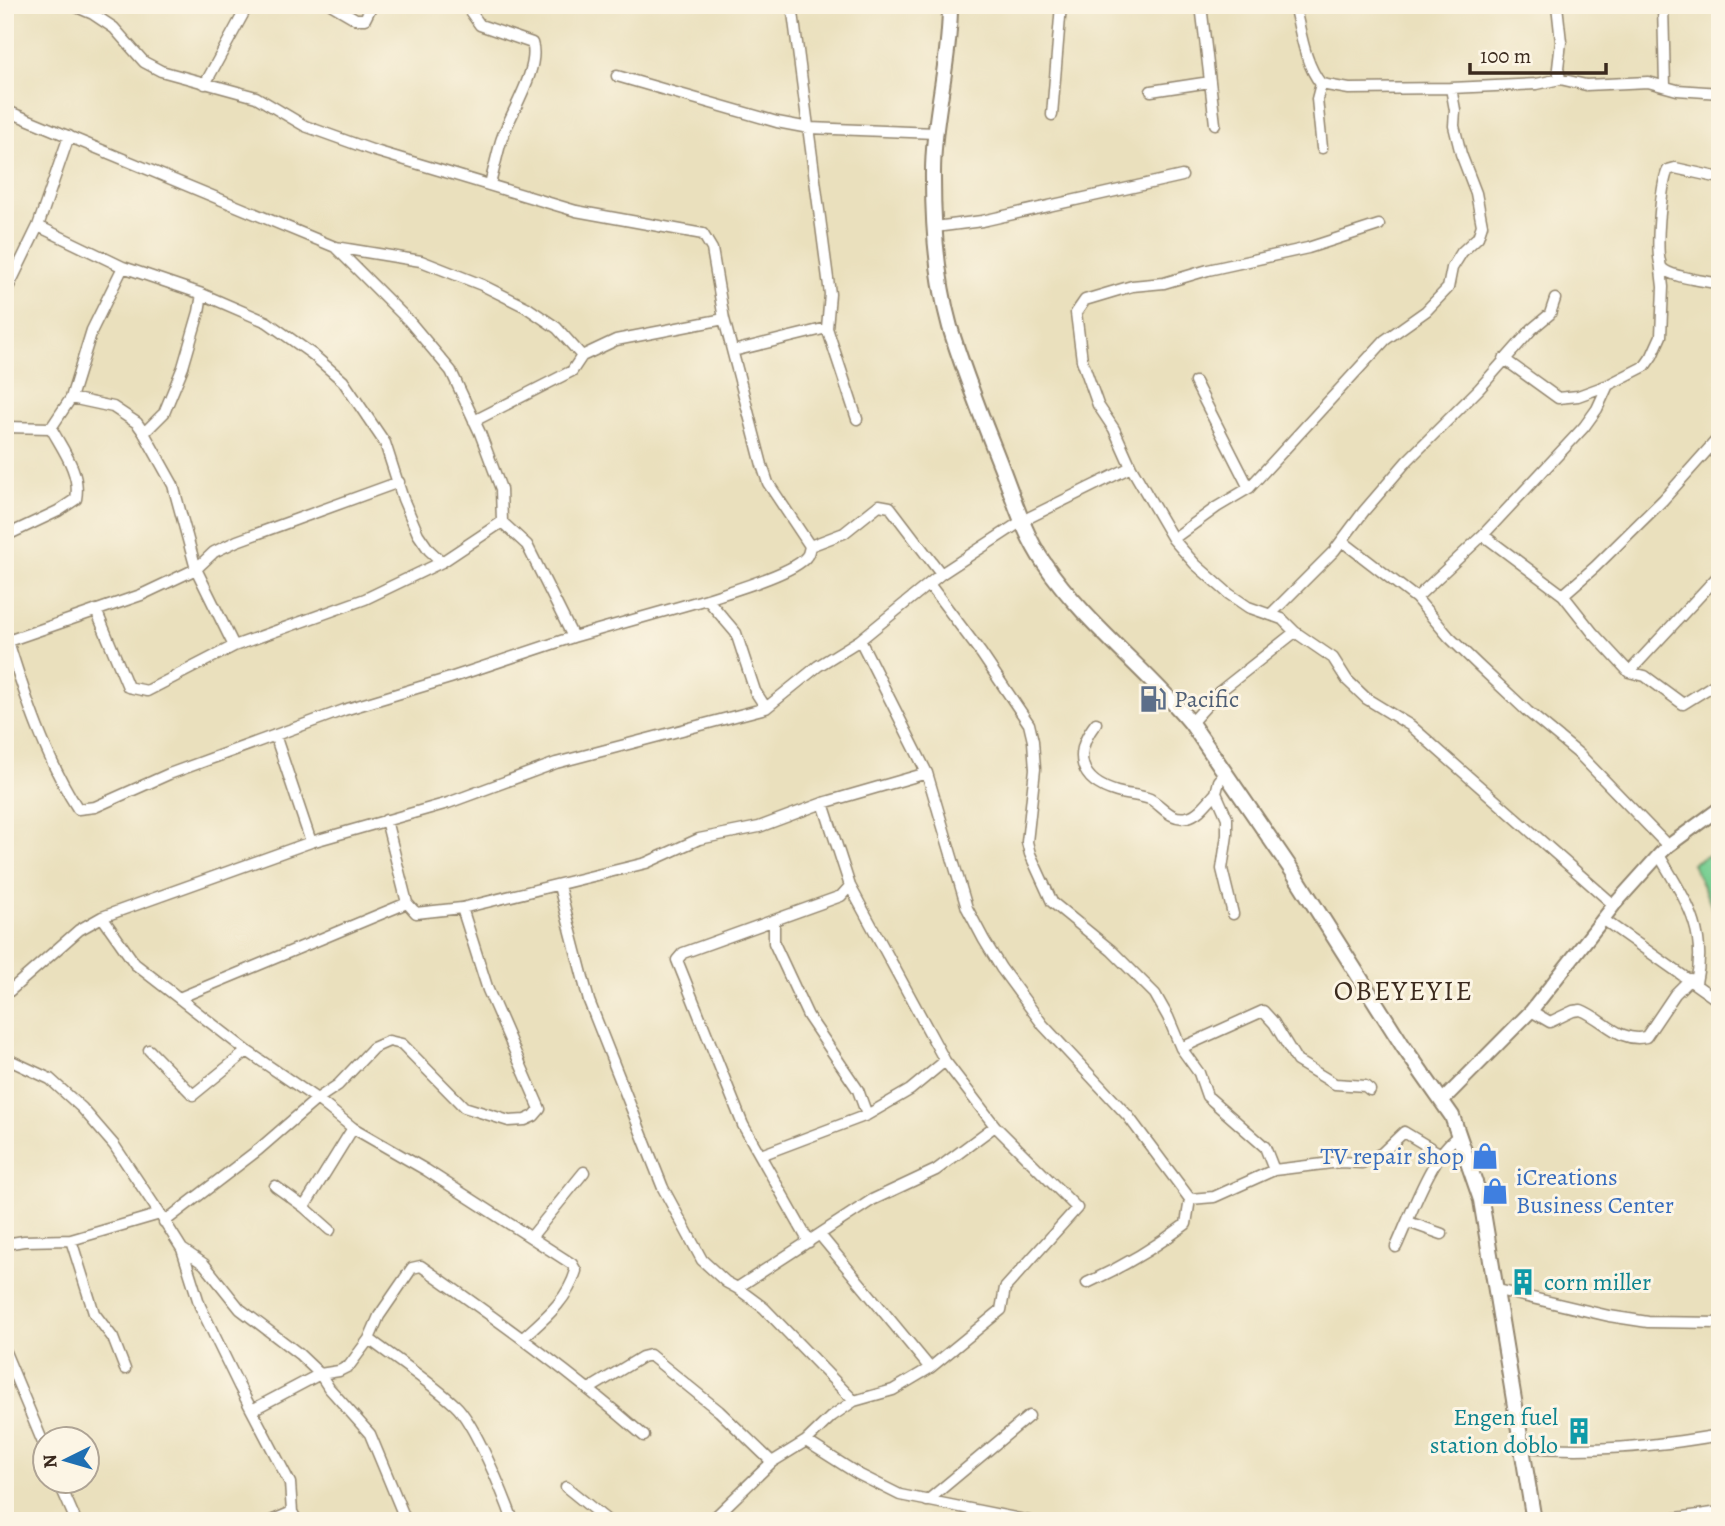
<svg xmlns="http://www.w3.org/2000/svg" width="1725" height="1526" viewBox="0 0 1725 1526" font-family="Alegreya,serif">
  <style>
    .grass { fill: #79cf93; stroke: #5a7c58; stroke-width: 2 }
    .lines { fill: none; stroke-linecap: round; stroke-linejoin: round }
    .minor-casing { stroke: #92856e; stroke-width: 13 }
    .tertiary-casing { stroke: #92856e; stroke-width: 16 }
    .secondary-casing { stroke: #92856e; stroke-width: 18 }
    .minor { stroke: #fff; stroke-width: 10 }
    .tertiary { stroke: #fff; stroke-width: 12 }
    .secondary { stroke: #fff; stroke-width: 14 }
    .labels { text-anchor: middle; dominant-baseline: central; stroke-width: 6; stroke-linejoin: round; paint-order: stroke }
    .service-label { font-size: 24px; fill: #4e5e75; stroke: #fcf5e5; text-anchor: start }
    .shop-label { font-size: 24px; fill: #366cbe; stroke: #fcf5e5; text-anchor: end }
    .culture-label { font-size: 24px; fill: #0d838f; stroke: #fcf5e5; text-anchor: start }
    .quarter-label { font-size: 28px; letter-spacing: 2px; fill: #3b2a1e; stroke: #fcf5e5 }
  </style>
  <rect width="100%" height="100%" fill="#fcf5e5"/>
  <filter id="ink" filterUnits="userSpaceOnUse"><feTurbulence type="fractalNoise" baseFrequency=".0143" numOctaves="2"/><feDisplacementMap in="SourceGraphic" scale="14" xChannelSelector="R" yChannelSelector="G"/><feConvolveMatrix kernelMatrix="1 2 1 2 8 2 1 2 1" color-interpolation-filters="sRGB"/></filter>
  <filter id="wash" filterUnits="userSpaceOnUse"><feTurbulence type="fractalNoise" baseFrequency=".00686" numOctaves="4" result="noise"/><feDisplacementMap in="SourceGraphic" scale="28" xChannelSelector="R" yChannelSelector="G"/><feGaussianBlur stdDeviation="1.57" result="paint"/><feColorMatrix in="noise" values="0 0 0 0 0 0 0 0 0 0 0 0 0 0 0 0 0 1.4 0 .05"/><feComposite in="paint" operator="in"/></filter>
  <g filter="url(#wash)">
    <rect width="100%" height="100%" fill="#eae0bd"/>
    <path class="grass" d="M1720,850v74l-28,-61z"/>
  </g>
  <g filter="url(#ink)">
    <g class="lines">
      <defs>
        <path id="minor" d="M72,5l21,9 21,14 30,34 17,9 95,26 49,29 67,24 204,61 127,23 9,15 12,70 38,146 6,18 42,63
          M332,5l24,14h9l7,-14
          M792,5l38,289 -3,34 30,91
          M1201,5l14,119
          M1294,5c7,26 10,58 27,79l28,5 102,-1 86,-4 23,-5 26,6 62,-3 29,8 43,3
          M1557,5l4,37 -3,26 2,11
          M1663,5l2,81
          M470,11l10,14 52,18c9,25 -23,72 -31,98 -4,14 -7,28 -11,43
          M5,12l4,-7
          M617,76l160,46 32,6 126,5
          M205,84l43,-79
          M1321,84l-4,15 5,49
          M1151,91l59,-9
          M5,110l330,137 74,74 42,50 29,62 21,56 1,33 25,23 46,92
          M1052,115l9,-110
          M1720,178l-45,-10 -7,2c-7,12 -14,88 -6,98 7,9 45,13 58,16
          M1379,225l-71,23 -100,22 -44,13 -32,3 -47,14 -9,13 6,47 16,45 16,24 17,38 42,72 22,25 34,30 19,13 34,12 13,13 38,26 14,22 20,19 44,27 203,179
          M38,226l85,41 79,27 65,28 45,32 31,27 42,62 18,56 15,35 11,16 13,12
          M935,227l47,-6 200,-45
          M335,247l86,14 61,24 44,22 31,21 25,28
          M5,294l33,-68 31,-90
          M733,351l94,-23
          M1504,359l54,39 20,-2 30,-11 37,-19 7,-10 9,-20 2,-49 -3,-26
          M1195,382l54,106
          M71,398l42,9 24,16 7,10 29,52 23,84 38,77
          M474,421l98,-50 10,-15 34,-16 108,-21
          M5,427l46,1 20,-30 21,-68 31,-63
          M144,433l20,-20 19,-46 16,-55 3,-18
          M1483,535l80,60 30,38 36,39 16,4 38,28 37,-23
          M5,536l53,-25 18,-12c5,-26 -13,-49 -25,-71
          M1173,539l44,-32 32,-19 136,-148 41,-29 22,-23 4,-20 10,-16 16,-15 4,-12 -6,-32 -15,-39 -7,-28 1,-16 -4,-22
          M1342,541l74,57 33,39 29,28 49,46 52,43 89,92
          M929,584l52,69 48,71 4,17 2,28 -8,73 3,12 22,48 60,49 43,43 13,23 13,31 18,25 8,23 58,51 9,23
          M1563,595l32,-28 68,-67 57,-64
          M1416,598l67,-63 101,-108 13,-18 11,-24
          M707,599c21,-7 87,-26 99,-42 3,-3 3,-7 4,-11l34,-13 35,-28 11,2 51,67
          M96,610l32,77 19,4 87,-45 131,-47 77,-37 60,-40
          M1270,615l64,-64 30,-40 43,-50 72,-72 53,-60 18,-15 5,-15
          M860,640l67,133 40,135 17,32 17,28 42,57 85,91 62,83
          M8,641c17,55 38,119 70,168l17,-2 74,-33 175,-64 106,-32 123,-41 134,-38 29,34 19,58 11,17
          M5,642l136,-47 55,-26 18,-17 23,-11 162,-59
          M1629,672l91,-98
          M1096,723c-24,31 -17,58 21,69 11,3 23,3 33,7 12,6 20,22 37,18 12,-2 21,-16 29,-24
          M1191,723l28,-31 76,-60
          M275,735l36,107
          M1226,772l-7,9 -3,12 11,25v17l-5,34 11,45
          M1659,855c26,45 49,74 37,128
          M559,886l30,115 74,187 39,72 24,22 11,6 27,20 90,93
          M407,903l9,10 46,-5 184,-45 53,-24 60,-12 64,-24 104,-30
          M102,917l33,47 112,87 70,48 36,29 73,42 146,94 4,7c-9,30 -31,47 -53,67
          M1604,920l116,82
          M774,921v22l34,73 50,74 9,25
          M5,995l74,-65 23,-13 209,-75 137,-39 108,-40 210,-55 52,-42 42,-26 81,-66 81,-53 109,-54
          M179,998l228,-95 -21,-83
          M1531,1011l19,11 23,-11 8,-1c23,9 38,33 65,27l29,-43 15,-15
          M1181,1048l82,-37 11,12 23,38 38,23 30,2 5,4
          M149,1050l44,45 54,-44
          M5,1058l45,21 32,29 32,37 46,69 22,35 18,57 39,80 51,97 2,29 5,9
          M761,1155l106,-40 43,-25 35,-29
          M275,1186l29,21 26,23
          M304,1207l49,-79
          M164,1222l94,-72 59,-51 21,-14 35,-37 16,-7 13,3 62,63 45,14 16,-1 9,-4 6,-7 -52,-119 -26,-82
          M1408,1222l34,12
          M820,1235l110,133
          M532,1236l52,-64
          M71,1240l23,73 19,25 12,31
          M809,1242l-66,-117 -66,-165 6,-7 158,-57 9,-10
          M5,1244l19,-3 47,-1 89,-26
          M1396,1247c14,-30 37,-97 64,-112
          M182,1249l22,15 36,45 59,45 21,20 9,14 41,46 36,87
          M1087,1283c35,-16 69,-36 99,-59l4,-25 24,-2 60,-27 66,-8 22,1 20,-10 22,-21 35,21
          M737,1288l135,-88 64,-30 59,-44
          M1498,1290l111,26 39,6 72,1
          M369,1339c28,21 60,42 86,66 19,17 49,90 58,116
          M5,1352l41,98
          M589,1389l53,-32 8,-2 69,56 53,51
          M252,1410l68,-36 19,-3 10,-5 20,-27 10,-23 33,-48 9,-2c77,54 152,108 223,170
          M806,1441l52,33 42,21 130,26
          M1523,1447c71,5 127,0 197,-12
          M58,1480l18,41
          M566,1487l42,34
          M927,1501l102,-85
          M271,1521l21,-9
          M711,1521l61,-59 34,-21 26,-25 22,-15 39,-11 37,-22 71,-58 4,-22 72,-80 -82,-82 -50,-65 -95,-175 -27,-83
          M1656,1521l64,-9"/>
        <path id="tertiary" d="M1443,1100l88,-89 83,-106 45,-50 9,-9 52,-38"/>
        <path id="secondary" d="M950,5c0,59 -18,116 -17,174 0,49 4,101 17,148 14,47 33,93 51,139 13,33 23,68 43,97 41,60 101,105 147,160l102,149 110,174 49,70 29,84 53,321"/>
      </defs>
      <use href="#minor" class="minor-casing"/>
      <use href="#tertiary" class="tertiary-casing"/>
      <use href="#secondary" class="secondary-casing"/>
      <use href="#minor" class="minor"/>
      <use href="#tertiary" class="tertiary"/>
      <use href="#secondary" class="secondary"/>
    </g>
  </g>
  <defs>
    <symbol id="fuel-bare" viewBox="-9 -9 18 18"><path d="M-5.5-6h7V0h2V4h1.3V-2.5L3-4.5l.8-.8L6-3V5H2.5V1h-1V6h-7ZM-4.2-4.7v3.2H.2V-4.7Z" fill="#5c6f8a" stroke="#fcf5e5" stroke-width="2.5" paint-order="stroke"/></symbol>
    <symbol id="shop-bare" viewBox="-9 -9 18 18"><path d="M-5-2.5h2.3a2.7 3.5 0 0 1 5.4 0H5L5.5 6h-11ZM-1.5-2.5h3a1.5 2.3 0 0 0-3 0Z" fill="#3f7fe0" stroke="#fcf5e5" stroke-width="2.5" paint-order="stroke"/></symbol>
    <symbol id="building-bare" viewBox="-9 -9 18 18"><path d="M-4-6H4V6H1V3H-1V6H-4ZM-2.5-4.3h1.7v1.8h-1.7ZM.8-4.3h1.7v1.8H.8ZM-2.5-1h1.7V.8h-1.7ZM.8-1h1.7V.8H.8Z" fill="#0f9aa8" stroke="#fcf5e5" stroke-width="2.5" paint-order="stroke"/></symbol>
  </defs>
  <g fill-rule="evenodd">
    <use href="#fuel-bare" x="1134" y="680" width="38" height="38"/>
    <use href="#shop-bare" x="1466" y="1137" width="38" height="38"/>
    <use href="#shop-bare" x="1476" y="1172" width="38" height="38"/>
    <use href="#building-bare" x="1504" y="1263" width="38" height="38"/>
    <use href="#building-bare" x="1560" y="1412" width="38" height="38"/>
  </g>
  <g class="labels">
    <g class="service-label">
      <text x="1174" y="699">Pacific</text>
    </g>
    <g class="shop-label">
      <text x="1464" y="1156">TV repair shop</text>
      <text x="1516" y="1177" text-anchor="start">iCreations<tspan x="1516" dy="28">Business Center</tspan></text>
    </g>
    <g class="culture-label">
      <text x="1544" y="1282">corn miller</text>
      <text x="1558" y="1417" text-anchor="end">Engen fuel<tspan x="1558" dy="28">station doblo</tspan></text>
    </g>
    <g class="quarter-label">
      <text x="1404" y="991">OBEYEYIE</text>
    </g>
  </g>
  <rect width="1725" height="1526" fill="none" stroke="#fcf5e5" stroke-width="28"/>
  <g transform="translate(66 1460) rotate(265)"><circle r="33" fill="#fcf5e5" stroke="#afa495" stroke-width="2"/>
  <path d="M0-5L12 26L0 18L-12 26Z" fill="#1f6fb2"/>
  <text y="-10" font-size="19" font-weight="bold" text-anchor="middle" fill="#3b2a1e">N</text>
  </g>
  <path d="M1470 63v10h136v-10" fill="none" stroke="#3b2a1e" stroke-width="3.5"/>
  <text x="1480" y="63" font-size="21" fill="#3b2a1e" stroke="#fcf5e5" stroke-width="5" paint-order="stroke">100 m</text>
</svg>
